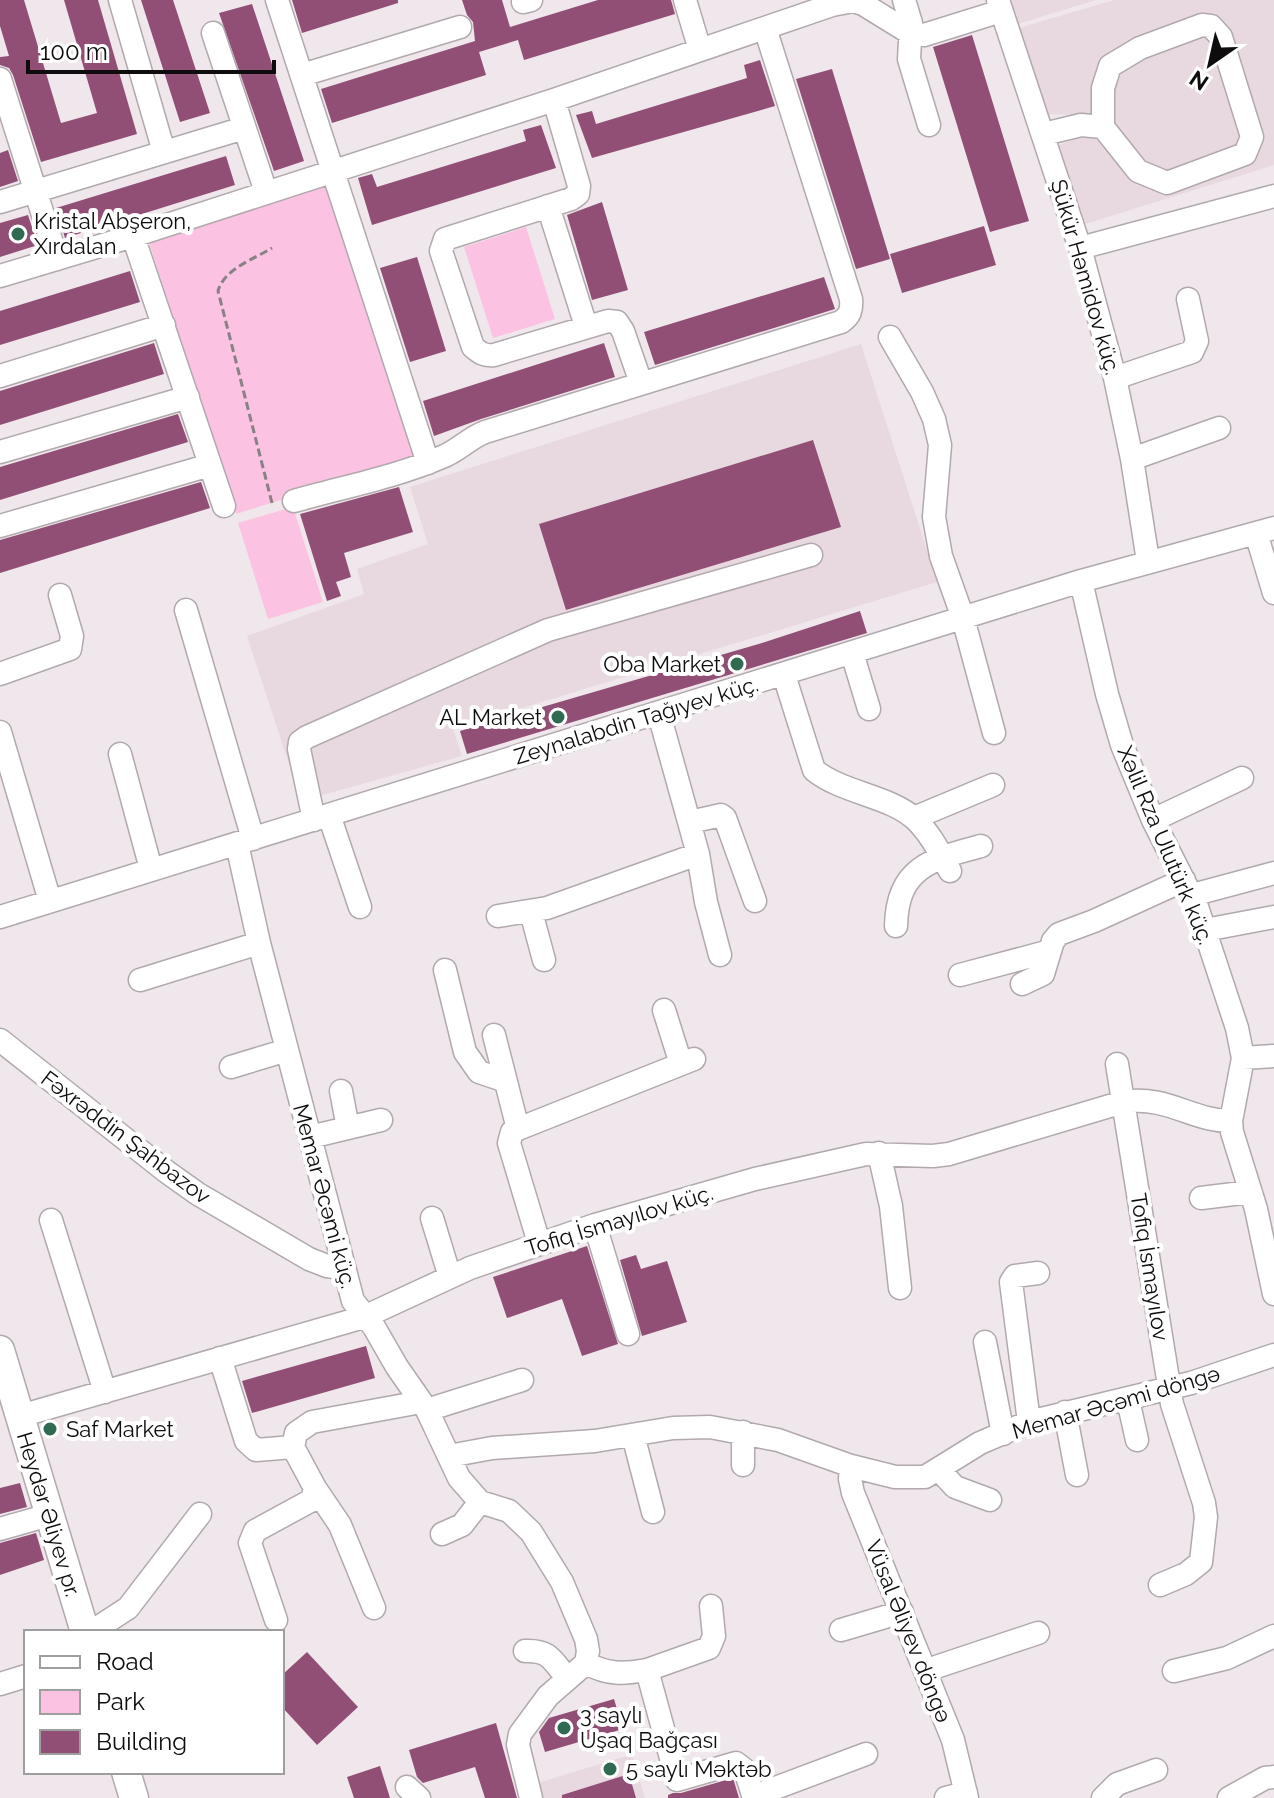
<svg xmlns="http://www.w3.org/2000/svg" width="1274" height="1798" viewBox="0 0 1274 1798" font-family="Raleway,sans-serif">
  <style>
    .built { fill: #e8d9e1 }
    .green { fill: #fcc2e1 }
    .building { fill: #924f76 }
    .lines { fill: none; stroke-linecap: round; stroke-linejoin: round }
    .minor-casing { stroke: #b1a9ad; stroke-width: 25 }
    .major-casing { stroke: #b1a9ad; stroke-width: 31 }
    .path { stroke: #888285; stroke-width: 3; stroke-dasharray: 8 4; stroke-linecap: butt }
    .minor { stroke: #fff; stroke-width: 22 }
    .major { stroke: #fff; stroke-width: 28 }
    .poi-dot { fill: #306a53; stroke: #fff; stroke-width: 3 }
    .labels { text-anchor: middle; dominant-baseline: central; stroke-width: 8; stroke-linejoin: round; paint-order: stroke }
    .poi-label { font-size: 22px; fill: #0e0c0d; stroke: #fff; text-anchor: start }
    .street-label { font-size: 22px; fill: #0e0c0d; stroke: #fff }
  </style>
  <rect width="100%" height="100%" fill="#efe7eb"/>
  <path class="built" d="M1010,0h86l-78,24z
    M1114,0h160v165l-192,60 -25,-79 27,-11 -7,-20 -32,-1 -26,-86z
    M861,344l76,238 -484,147 9,27 -161,45 -54,-165 117,-42 -7,-25 71,-25 -18,-57z
    M632,1754l13,44h-106l-4,-14z"/>
  <path class="green" d="M328,185l87,273 -179,56 -87,-272z
    M526,227l29,92 -62,19 -29,-91z
    M293,507l30,95 -55,17 -30,-96z"/>
  <path class="building" d="M0,0h24l37,123 36,-10 -33,-113h34l39,134 -96,28 -28,-87 -4,-7 -9,-3v-8l9,-1 -9,-30z
    M141,0h32l37,113 -30,9z
    M292,0h106v3l-96,30z
    M462,0h40l8,27 88,-27h73l4,14 -151,46 -6,-20 -39,12 7,23 -154,48 -11,-34 154,-48 -2,-19 -6,-7z
    M252,4l52,157 -30,10 -55,-158z
    M972,35l57,186 -39,11 -57,-185z
    M760,60l15,46 -183,52 -16,-43 16,-4 4,13 151,-46 -3,-13z
    M832,69l58,190 -34,10 -60,-190z
    M541,125l15,43 -184,57 -14,-47 14,-4 5,13 149,-46 -3,-11z
    M8,150l10,31 -18,6v-34z
    M226,156l9,29 -170,53 -9,-30z
    M602,202l26,88 -36,10 -25,-85z
    M28,215l10,30 -38,12v-34z
    M984,226l12,39 -94,28 -12,-39z
    M417,257l29,94 -36,11 -30,-94z
    M130,271l10,31 -140,43v-34z
    M824,277l11,32 -180,56 -11,-33z
    M154,343l10,31 -164,51v-34z
    M604,343l11,34 -134,42 -47,17 -11,-35z
    M178,414l10,28 -188,58v-33z
    M813,440l28,87 -275,83 -27,-86z
    M201,482l9,26 -210,65v-33z
    M399,487l14,45 -69,21 7,24 -15,5 5,14 -14,5 -27,-87z
    M860,611l7,22 -400,121 -7,-23 302,-88z
    M587,1246l31,98 -36,12 -20,-57 -55,19 -14,-41z
    M636,1255l5,14 26,-8 20,61 -45,14 -22,-76z
    M366,1346l9,32 -123,35 -10,-32z
    M20,1483l7,24 -27,7v-26z
    M36,1533l8,27 -44,15v-32z
    M307,1652l51,55 -41,38 -35,-38v-32z
    M614,1699l9,30 -78,23 -6,-20 10,-14z
    M496,1723l21,75h-32l-10,-31 -52,16 -6,-6 -8,-27z
    M380,1766l10,32h-36l-7,-21z
    M629,1774l7,24h-74v-3z
    M733,1778l6,20h-71v-3l5,-2h8z"/>
  <g class="lines">
    <defs>
      <path id="minor" d="M120,0l44,152
        M277,0l151,463
        M685,0l15,50
        M904,0l7,23 -2,36 20,66
        M998,0l82,248 35,130 17,81 16,102
        M523,2l8,-2
        M213,33l53,159
        M302,75l158,-48
        M0,79l57,180
        M554,100l25,86 -1,8 -7,5 -126,40 -4,12 32,96c7,6 11,9 21,8l114,-34 9,1 6,9 18,52
        M1044,134l37,-9 22,2 35,44 29,12 78,-29 7,-17 -31,-100 -10,-11 -9,-1 -62,23 -30,18 -7,22v39
        M0,202l244,-74
        M548,206l38,120
        M133,236l91,270
        M1080,248l194,-52
        M0,276l133,-40 421,-136 278,-95 21,-4 10,3 47,29 14,2 77,-24
        M890,337l32,55 12,27 6,26 -6,72 7,39 22,62 31,115
        M0,376l164,-51
        M1115,378l77,-26 5,-11 -9,-42
        M0,452l188,-55
        M1132,459l87,-31
        M294,501c49,-14 102,-24 148,-44 16,-6 27,-19 43,-25l356,-110c9,-6 11,-12 10,-23l-86,-271
        M0,526l210,-61
        M1256,533l18,60
        M1081,581l26,113 15,51 31,75 44,87 40,121 6,30 -12,63 1,11 24,77 18,85
        M186,610l67,229
        M852,653l17,56
        M0,674l70,-25 2,-13 -12,-41
        M784,675l30,95c28,23 76,26 101,49 15,14 25,34 35,52
        M659,714l39,140 8,48 14,53
        M0,732l50,169
        M120,754l31,115
        M329,815l31,92
        M914,818l79,-33
        M314,820l-15,-71 1,-7 7,-5 241,-107 263,-75
        M1153,820l89,-42
        M690,822l31,-7 4,3 30,83
        M237,844l22,99 94,358 21,26 23,40 30,43 32,68 21,24 29,9 22,21 31,50 24,57 2,12 -2,12 -38,33 -28,38 -2,11 13,53
        M1192,895l82,-22
        M531,912l13,48
        M498,916l49,-8 151,-54
        M0,917l1081,-336 193,-53
        M896,926c1,-59 36,-67 85,-80
        M1205,930l69,-13
        M445,970l20,82 14,20 24,8
        M960,975l90,-24
        M140,980l119,-37
        M1022,984l21,-10 10,-33 6,-7 35,-13 90,-41
        M664,1010l17,54
        M494,1035l24,94 -6,3 -3,11 30,100
        M0,1040l167,132 31,22 111,65 18,7 15,2
        M1243,1058l31,-2
        M1117,1064l55,340 32,99 2,14 -5,45 -15,12 -26,11
        M231,1067l56,-17
        M341,1091l7,37
        M518,1129l176,-70
        M310,1137l71,-17
        M879,1153l12,53 9,82
        M1201,1198l49,-6
        M432,1218l18,59
        M51,1220l54,172
        M595,1225l33,109
        M985,1342l18,92
        M220,1358l26,83 10,9 37,-3
        M1128,1400l9,40
        M427,1410l95,-30
        M1065,1412l12,63
        M20,1416l344,-99 106,-49 125,-43 160,-46 111,-25 67,2 16,-2 174,-52c45,-7 68,19 108,19
        M1029,1422l-18,-140 4,-6 23,-3
        M633,1435l20,77
        M449,1456l43,-8 103,-7 78,-13 37,-1 68,13 73,26 44,11h30l55,-34 49,-21 162,-39 83,-28
        M743,1465v-33
        M851,1466l-1,13 3,14 100,247 14,58
        M939,1470l16,17 35,13
        M315,1488l25,37 34,83
        M0,1529l49,-14
        M442,1534l20,-9 18,-23
        M276,1620l-26,-77 5,-12 57,-31 3,-12 -22,-41 3,-14 16,-11 109,-20
        M841,1630l61,-18
        M91,1632l37,-24 72,-94
        M525,1651c25,-1 27,9 42,27
        M586,1663c22,12 37,11 61,7l30,110 59,-17 9,7 9,28
        M647,1670l62,-22 5,-12 -3,-30
        M927,1670l111,-37
        M1174,1671l53,-13 47,-22
        M0,1684l26,-8
        M407,1787l12,11
        M754,1796l112,-42
        M946,1798l20,-5
        M1103,1798l14,-14 39,-14
        M1229,1798l36,-20 9,-1"/>
      <path id="major" d="M0,1350l85,282
        M126,1772l8,26"/>
    </defs>
    <use href="#minor" class="minor-casing"/>
    <use href="#major" class="major-casing"/>
    <path class="path" d="M272,503l-54,-212c6,-22 36,-32 54,-43"/>
    <use href="#minor" class="minor"/>
    <use href="#major" class="major"/>
  </g>
  <g class="poi-dot">
    <circle cx="18" cy="234" r="8"/>
    <circle cx="737" cy="664" r="8"/>
    <circle cx="558" cy="717" r="8"/>
    <circle cx="50" cy="1429" r="8"/>
    <circle cx="564" cy="1728" r="8"/>
    <circle cx="610" cy="1769" r="8"/>
  </g>
  <g class="labels">
    <g class="poi-label">
      <text x="34" y="221">Kristal Abşeron,<tspan x="34" dy="25">Xırdalan</tspan></text>
      <text x="721" y="664" text-anchor="end">Oba Market</text>
      <text x="542" y="717" text-anchor="end">AL Market</text>
      <text x="66" y="1429">Saf Market</text>
      <text x="580" y="1715">3 saylı<tspan x="580" dy="25">Uşaq Bağçası</tspan></text>
      <text x="626" y="1769">5 saylı Məktəb</text>
    </g>
    <g class="street-label">
      <text transform="translate(1086 277) rotate(74)">Şükür Həmidov küç.</text>
      <text transform="translate(636 720) rotate(-17)">Zeynalabdin Tağıyev küç.</text>
      <text transform="translate(1166 845) rotate(67)">Xəlil Rza Ulutürk küç.</text>
      <text transform="translate(126 1137) rotate(37)">Fəxrəddin Şahbazov</text>
      <text transform="translate(325 1196) rotate(75)">Memar Əcəmi küç.</text>
      <text transform="translate(619 1220) rotate(-17)">Tofiq İsmayılov küç.</text>
      <text transform="translate(1150 1267) rotate(81)">Tofiq İsmayılov</text>
      <text transform="translate(1116 1402) rotate(-16)">Memar Əcəmi döngə</text>
      <text transform="translate(49 1514) rotate(73)">Heydər Əliyev pr.</text>
      <text transform="translate(909 1631) rotate(68)">Vüsal Əliyev döngə</text>
    </g>
  </g>
  <rect x="24" y="1630" width="260" height="144" fill="#ffffff" stroke="#9f9e9e" stroke-width="2"/>
  <rect x="40" y="1656" width="40" height="12" fill="#ffffff" stroke="#9f9e9e" stroke-width="2"/>
  <text x="96" y="1670" font-size="24" fill="#0e0c0d">Road</text>
  <rect x="40" y="1690" width="40" height="24" fill="#fcc2e1" stroke="#9f9e9e" stroke-width="2"/>
  <text x="96" y="1710" font-size="24" fill="#0e0c0d">Park</text>
  <rect x="40" y="1730" width="40" height="24" fill="#924f76" stroke="#9f9e9e" stroke-width="2"/>
  <text x="96" y="1750" font-size="24" fill="#0e0c0d">Building</text>
  <g transform="translate(1210 64) rotate(214)" stroke="#ffffff" stroke-width="6" paint-order="stroke">
  <path d="M0-6L14 30L0 20L-14 30Z" fill="#0e0c0d"/>
  <text y="-12" font-size="22" font-weight="bold" text-anchor="middle" fill="#0e0c0d">N</text>
  </g>
  <path d="M28 60v12h246v-12" fill="none" stroke="#0e0c0d" stroke-width="4"/>
  <text x="40" y="60" font-size="24" fill="#0e0c0d" stroke="#ffffff" stroke-width="6" paint-order="stroke">100 m</text>
</svg>
